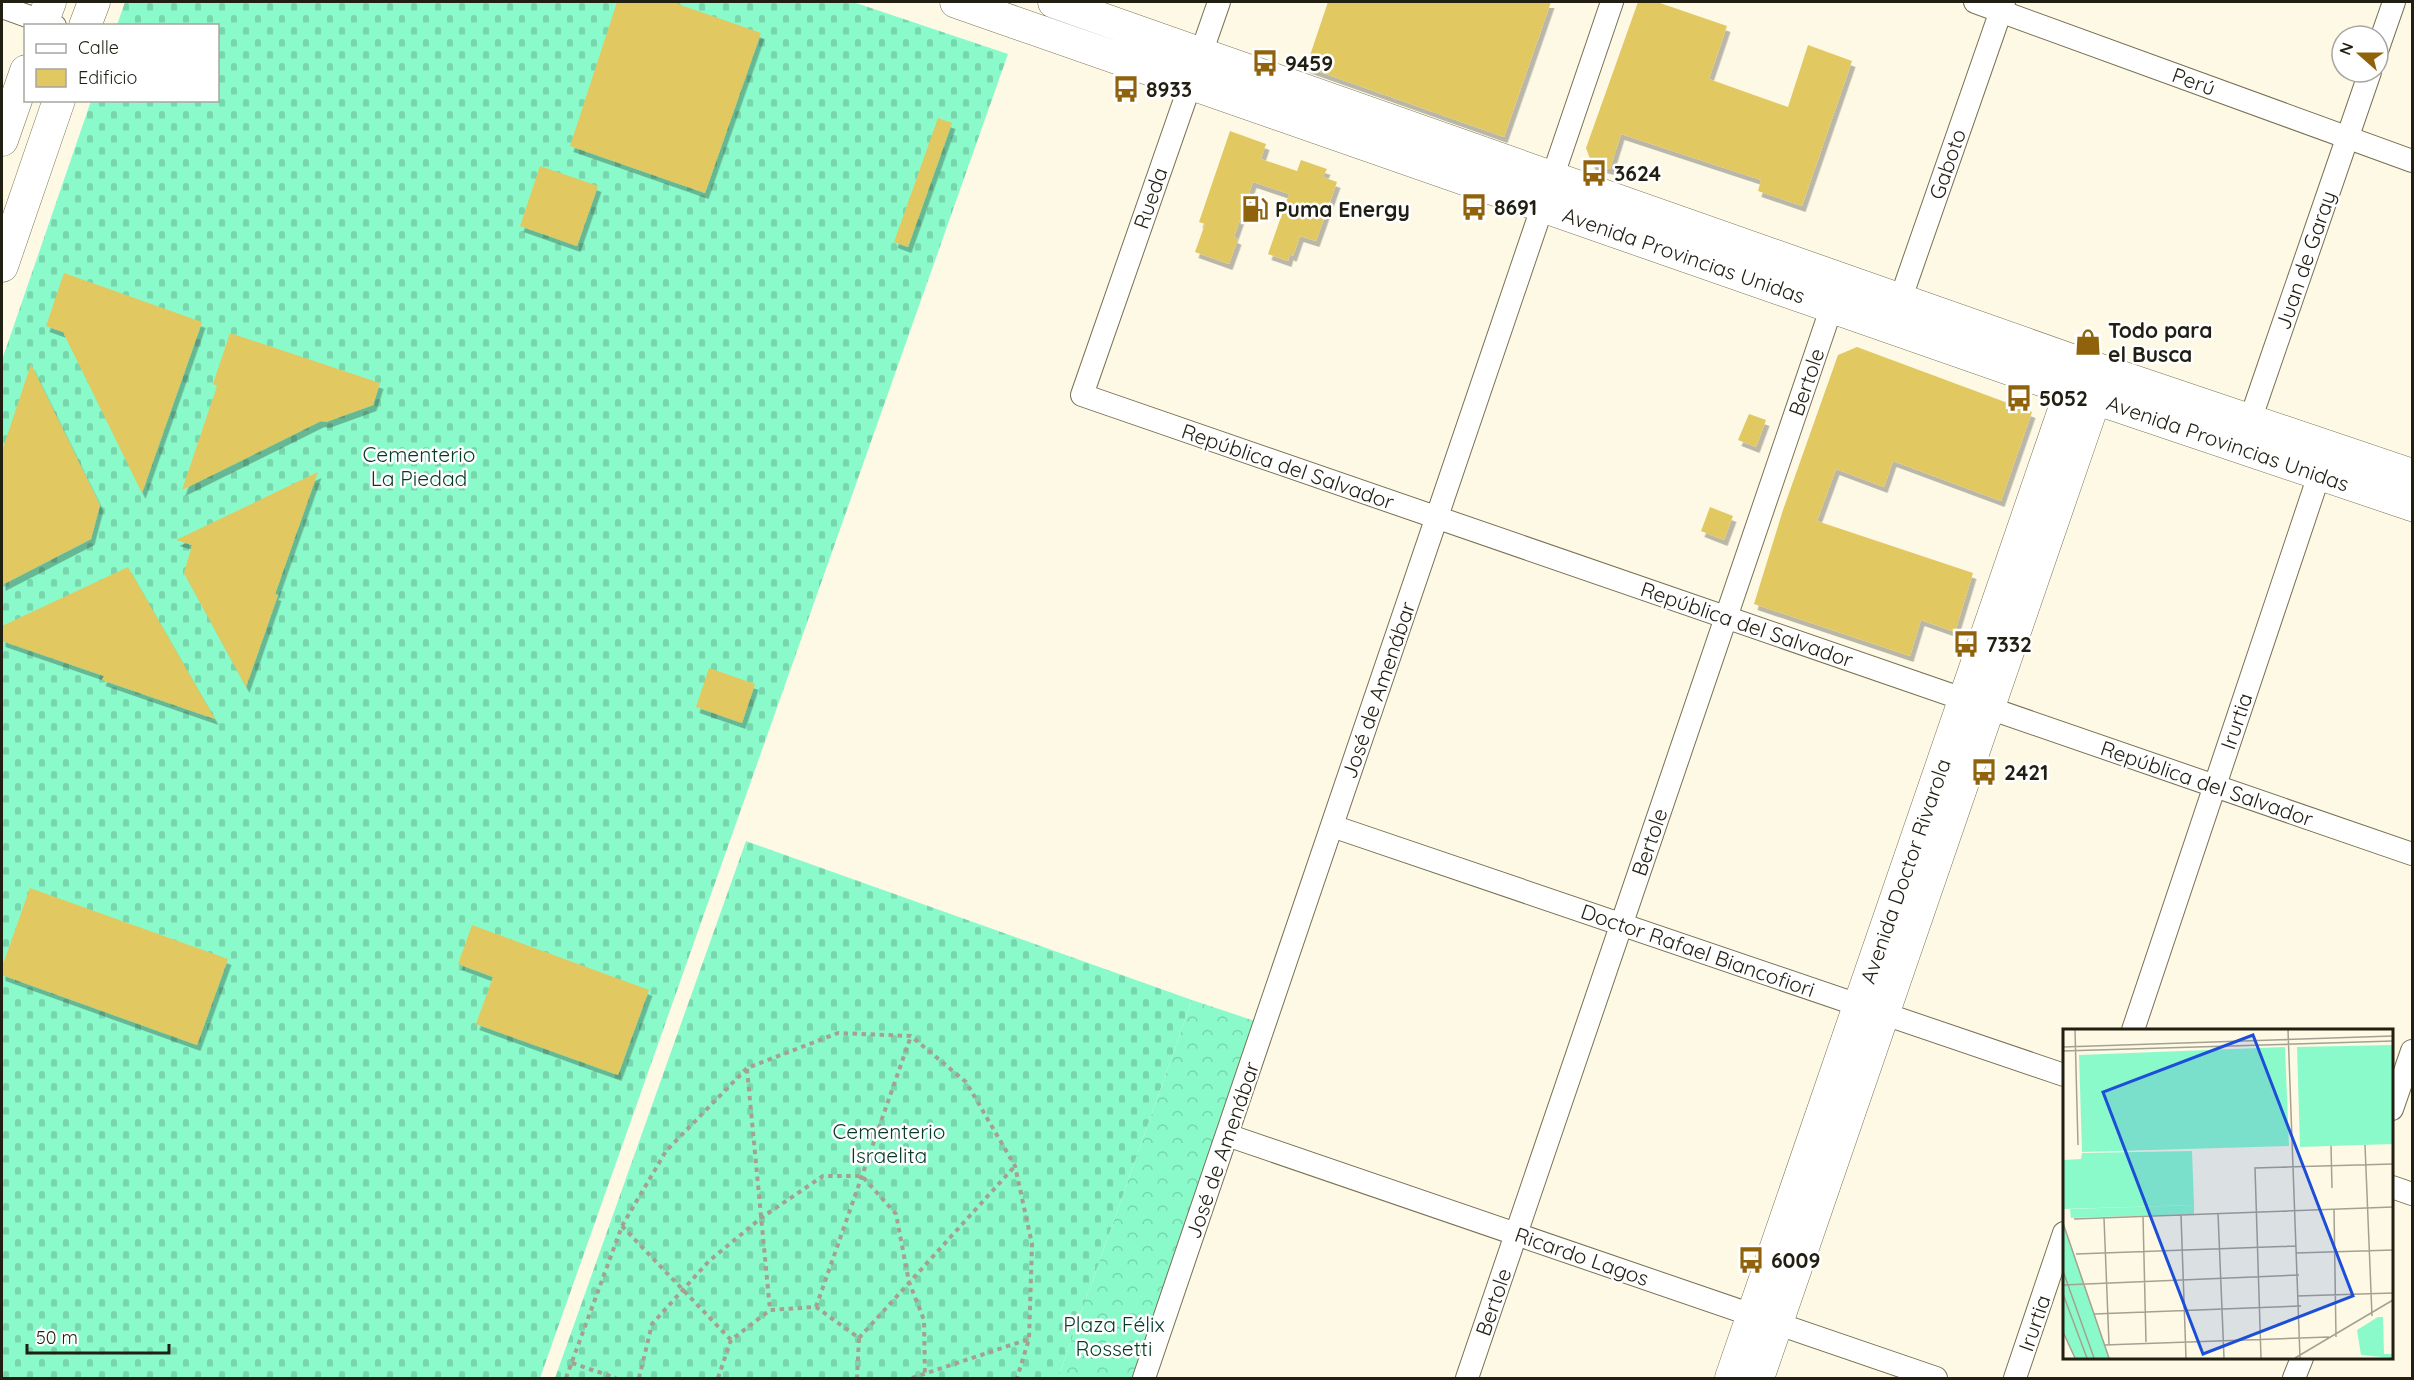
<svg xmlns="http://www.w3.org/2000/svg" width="2414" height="1380" viewBox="0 0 2414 1380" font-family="Quicksand,sans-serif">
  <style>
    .forest { fill: url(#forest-crowns) }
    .cemetery { fill: url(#cemetery-stones) }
    .building { fill: #e1c861; filter: url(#shadow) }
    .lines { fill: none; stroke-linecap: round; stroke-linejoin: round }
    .minor-casing { stroke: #797154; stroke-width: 24 }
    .secondary-casing { stroke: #797154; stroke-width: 33 }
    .path { stroke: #a5a190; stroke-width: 4; stroke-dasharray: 4.5 4.5; stroke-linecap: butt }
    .minor { stroke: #fff; stroke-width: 22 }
    .secondary { stroke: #fff; stroke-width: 32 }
    .labels { text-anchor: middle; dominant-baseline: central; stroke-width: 5; stroke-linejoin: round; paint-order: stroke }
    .poi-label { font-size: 21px; font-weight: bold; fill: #211e12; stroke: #fff; text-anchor: start }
    .street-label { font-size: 21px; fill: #211e12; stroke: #fff }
    .park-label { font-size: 21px; fill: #063a28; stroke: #fff }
    .inset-road { fill: none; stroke: #a5a191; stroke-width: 1.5 }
    .view { fill: #1d4ed8; fill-opacity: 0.15; stroke: #1d4ed8; stroke-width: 3 }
    .inset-edge { fill: none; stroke: #211e12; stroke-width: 3 }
  </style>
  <defs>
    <pattern id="forest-crowns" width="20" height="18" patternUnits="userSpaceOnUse" patternTransform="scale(1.5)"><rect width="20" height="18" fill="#8bfaca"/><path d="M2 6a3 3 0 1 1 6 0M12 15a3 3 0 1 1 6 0" fill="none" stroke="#78d6ac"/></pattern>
    <pattern id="cemetery-stones" width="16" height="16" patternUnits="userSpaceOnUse" patternTransform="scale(1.5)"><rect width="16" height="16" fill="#8bfaca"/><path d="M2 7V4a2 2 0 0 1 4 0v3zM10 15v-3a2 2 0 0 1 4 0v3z" fill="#78d6ac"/></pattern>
    <filter id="shadow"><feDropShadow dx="3.5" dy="6" stdDeviation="0" flood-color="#0004"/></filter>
  </defs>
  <rect width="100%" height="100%" fill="#fdf9e5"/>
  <path class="forest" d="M1192,1000l69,23 -121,355h-82z"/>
  <path class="cemetery" d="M125,2h728l155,52 -468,1324h-538v-1018l89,-259 127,-1v-74l-101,-1z
    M746,841l446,159 -134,378h-503z"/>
  <path class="building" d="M617,2h55l89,31 -56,160 -135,-47z
    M1328,2h223l-47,135 -198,-70z
    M1638,2h19l70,24 -18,53 79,28 20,-62 44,16 -50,145 -44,-15 3,-11 -140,-46 -11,35 -18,-5 -6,-16z
    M938,118l14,5 -44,124 -14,-5z
    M1230,131l36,13 -5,15 36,12 4,-11 26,9 -4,8 14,5 -21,59 -16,-5 -7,20 -3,-2 -2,7 -20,-7 21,-60 -36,-12 -19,55 4,2 -9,25 -34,-12 10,-28 -6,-2z
    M540,166l58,20 -21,60 -57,-20z
    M64,273l138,49 -60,171 -79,-161 -17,-6z
    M230,333l150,50 -7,22 -47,17 -5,-1 -139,69 35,-104 -4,-2z
    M1857,347l175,65 -31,89 -108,-40 -9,26 -48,-18 -19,52 156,52 -18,59 -34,-12 -11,36 -156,-52 29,-94 55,-155z
    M31,364l69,141 -9,34 -89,46v-134z
    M1749,414l17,6 -10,27 -18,-7z
    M318,472l-43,122 3,1 -32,92 -62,-114 8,-28 -16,-5z
    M1710,507l23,9 -9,24 -23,-9z
    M128,567l87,152 -113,-39 2,-4 -102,-35v-15z
    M709,668l46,16 -13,39 -46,-16z
    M30,888l198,71 -31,86 -195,-70v-8z
    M472,925l177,65 -31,85 -142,-51 17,-47 -35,-13z"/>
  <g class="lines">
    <defs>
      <path id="minor" d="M1219,2l-137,393 1330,459
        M1975,2l437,159
        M2,7l53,19
        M2378,48l16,-46
        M1896,312l108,-310
        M2245,435l125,-363
        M1332,826l732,249
        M2133,1030l191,-570
        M2392,1109l20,-58
        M1227,1135l709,243
        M2392,1187l20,7
        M1144,1378l468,-1376
        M1467,1378l365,-1072
        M2015,1378l49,-145
        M2294,1378l8,-20"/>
      <path id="secondary" d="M956,2l1114,388 342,115
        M1054,2l1026,361 332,112
        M41,26l9,-24
        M85,26l9,-24
        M2,140l24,-69
        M2,266l57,-166
        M1731,1378l346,-1006
        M1758,1378l343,-997"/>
    </defs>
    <use href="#minor" class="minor-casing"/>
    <use href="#secondary" class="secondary-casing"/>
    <path class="path" d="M747,1069l23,241
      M622,1226l109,114
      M816,1307l95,-271
      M859,1338l156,-172
      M572,1363l44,15
      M566,1378l56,-152 44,-75 81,-83 91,-35 73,3 55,46 49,84 17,78 -3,95 -12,39
      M639,1378l13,-54 57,-63 52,-43 62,-42h39l34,38 13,68 15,38 1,58
      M718,1378l13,-38 39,-30 46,-3 43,31 -2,40
      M912,1378l117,-39"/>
    <use href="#minor" class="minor"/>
    <use href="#secondary" class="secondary"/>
  </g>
  <defs>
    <symbol id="bus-bare" viewBox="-9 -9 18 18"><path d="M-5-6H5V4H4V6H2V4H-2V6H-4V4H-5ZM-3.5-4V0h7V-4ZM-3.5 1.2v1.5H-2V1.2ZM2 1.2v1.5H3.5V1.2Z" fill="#8f620b" stroke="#fff" stroke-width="2.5" paint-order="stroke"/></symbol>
    <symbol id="fuel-bare" viewBox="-9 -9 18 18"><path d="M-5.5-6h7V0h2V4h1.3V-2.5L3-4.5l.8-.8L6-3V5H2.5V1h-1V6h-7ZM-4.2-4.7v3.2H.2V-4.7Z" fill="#8f620b" stroke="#fff" stroke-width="2.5" paint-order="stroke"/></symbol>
    <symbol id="shop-bare" viewBox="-9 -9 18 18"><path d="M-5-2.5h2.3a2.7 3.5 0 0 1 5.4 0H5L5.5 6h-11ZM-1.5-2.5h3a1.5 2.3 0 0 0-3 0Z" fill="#8f620b" stroke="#fff" stroke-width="2.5" paint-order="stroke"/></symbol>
  </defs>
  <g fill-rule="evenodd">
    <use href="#bus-bare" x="1246" y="44" width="38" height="38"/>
    <use href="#bus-bare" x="1107" y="70" width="38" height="38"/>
    <use href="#bus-bare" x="1575" y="154" width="38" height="38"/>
    <use href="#bus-bare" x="1455" y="188" width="38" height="38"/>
    <use href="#fuel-bare" x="1236" y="190" width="38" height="38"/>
    <use href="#shop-bare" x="2069" y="323" width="38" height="38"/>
    <use href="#bus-bare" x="2000" y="379" width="38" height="38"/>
    <use href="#bus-bare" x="1947" y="625" width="38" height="38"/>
    <use href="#bus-bare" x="1965" y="753" width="38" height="38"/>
    <use href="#bus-bare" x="1732" y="1241" width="38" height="38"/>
  </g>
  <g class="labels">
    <g class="poi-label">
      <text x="1285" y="63">9459</text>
      <text x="1146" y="89">8933</text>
      <text x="1614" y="173">3624</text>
      <text x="1494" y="207">8691</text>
      <text x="1275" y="209">Puma Energy</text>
      <text x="2108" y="330">Todo para<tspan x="2108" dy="24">el Busca</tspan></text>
      <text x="2039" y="398">5052</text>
      <text x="1986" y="644">7332</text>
      <text x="2004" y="772">2421</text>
      <text x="1771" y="1260">6009</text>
    </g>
    <g class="street-label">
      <text transform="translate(2194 81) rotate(20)">Perú</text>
      <text transform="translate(1947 164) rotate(-71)">Gaboto</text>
      <text transform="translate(1150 198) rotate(-71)">Rueda</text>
      <text transform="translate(1684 255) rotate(19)">Avenida Provincias Unidas</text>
      <text transform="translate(2305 260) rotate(-71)">Juan de Garay</text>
      <text transform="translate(1806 382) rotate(-71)">Bertole</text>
      <text transform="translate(2228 443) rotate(19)">Avenida Provincias Unidas</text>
      <text transform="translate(1288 466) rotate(19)">República del Salvador</text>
      <text transform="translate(1747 624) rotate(19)">República del Salvador</text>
      <text transform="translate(1378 690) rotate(-71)">José de Amenábar</text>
      <text transform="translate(2236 721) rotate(-71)">Irurtia</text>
      <text transform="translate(2207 783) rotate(19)">República del Salvador</text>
      <text transform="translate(1649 842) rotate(-71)">Bertole</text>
      <text transform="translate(1905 871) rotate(-71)">Avenida Doctor Rivarola</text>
      <text transform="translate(1698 950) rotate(19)">Doctor Rafael Biancofiori</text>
      <text transform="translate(1222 1150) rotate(-71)">José de Amenábar</text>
      <text transform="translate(1582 1256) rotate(19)">Ricardo Lagos</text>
      <text transform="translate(1493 1302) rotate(-71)">Bertole</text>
      <text transform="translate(2034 1323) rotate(-71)">Irurtia</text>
    </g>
    <g class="park-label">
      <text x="419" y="454">Cementerio<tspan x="419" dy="24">La Piedad</tspan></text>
      <text x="889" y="1131">Cementerio<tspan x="889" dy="24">Israelita</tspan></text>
      <text x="1114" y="1324">Plaza Félix<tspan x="1114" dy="24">Rossetti</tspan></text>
    </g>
  </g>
  <g transform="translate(2063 1029)">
    <rect width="330" height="330" fill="#fdf9e5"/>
    <path d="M0,194l46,135h-34l-12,-26z" fill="#8bfaca"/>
    <path d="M131,176v9l-123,4 -1,-9z" fill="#8bfaca"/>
    <path d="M330,16v99l-93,3 -3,-100zM222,18l4,99 -207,6 -3,-97zM129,122l2,54 -131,4v-49l18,-1 1,-6z" fill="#8bfaca"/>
    <path d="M315,288h5l1,37h9v4l-32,-3 -4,-25z" fill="#8bfaca"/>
    <path class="inset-road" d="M12,1l3,115M225,1l12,328M0,18l330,-11M0,22l330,-10M302,116l7,171M268,117l1,42M271,180l2,128M155,184l6,145M118,186l5,143M80,187l3,126M41,189l5,126M11,190l319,-12M0,194l46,135M233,224l97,-3M13,225l220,-8M0,242l31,87M0,256l236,-10M0,265l24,64M234,267l96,-3M31,285l207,-8M0,303l12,26M41,316l225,-8M198,329l-6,-190 138,-4M232,329l98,-58"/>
    <path class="view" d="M190,6l100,261 -150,58 -100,-262z"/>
    <rect width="330" height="330" class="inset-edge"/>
  </g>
  <rect width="2414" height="1380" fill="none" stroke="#211e12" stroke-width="6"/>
  <rect x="24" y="24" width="195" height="78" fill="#ffffff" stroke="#a6a5a0" stroke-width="1.5"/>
  <rect x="36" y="44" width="30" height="9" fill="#ffffff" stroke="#a6a5a0" stroke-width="1.5"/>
  <text x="78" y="54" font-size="18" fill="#211e12">Calle</text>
  <rect x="36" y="69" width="30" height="18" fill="#e1c861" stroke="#a6a5a0" stroke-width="1.5"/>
  <text x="78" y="84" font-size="18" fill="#211e12">Edificio</text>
  <g transform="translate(2360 54) rotate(291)"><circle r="28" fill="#ffffff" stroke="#a6a5a0" stroke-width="1.5"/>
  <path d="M0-4.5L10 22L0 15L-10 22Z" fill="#8f620b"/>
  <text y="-9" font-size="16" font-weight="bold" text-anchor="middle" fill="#211e12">N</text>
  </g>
  <path d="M27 1344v9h142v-9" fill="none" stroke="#211e12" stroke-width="3"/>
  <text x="36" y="1344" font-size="18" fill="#211e12" stroke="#ffffff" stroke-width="4.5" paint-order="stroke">50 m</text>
</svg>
